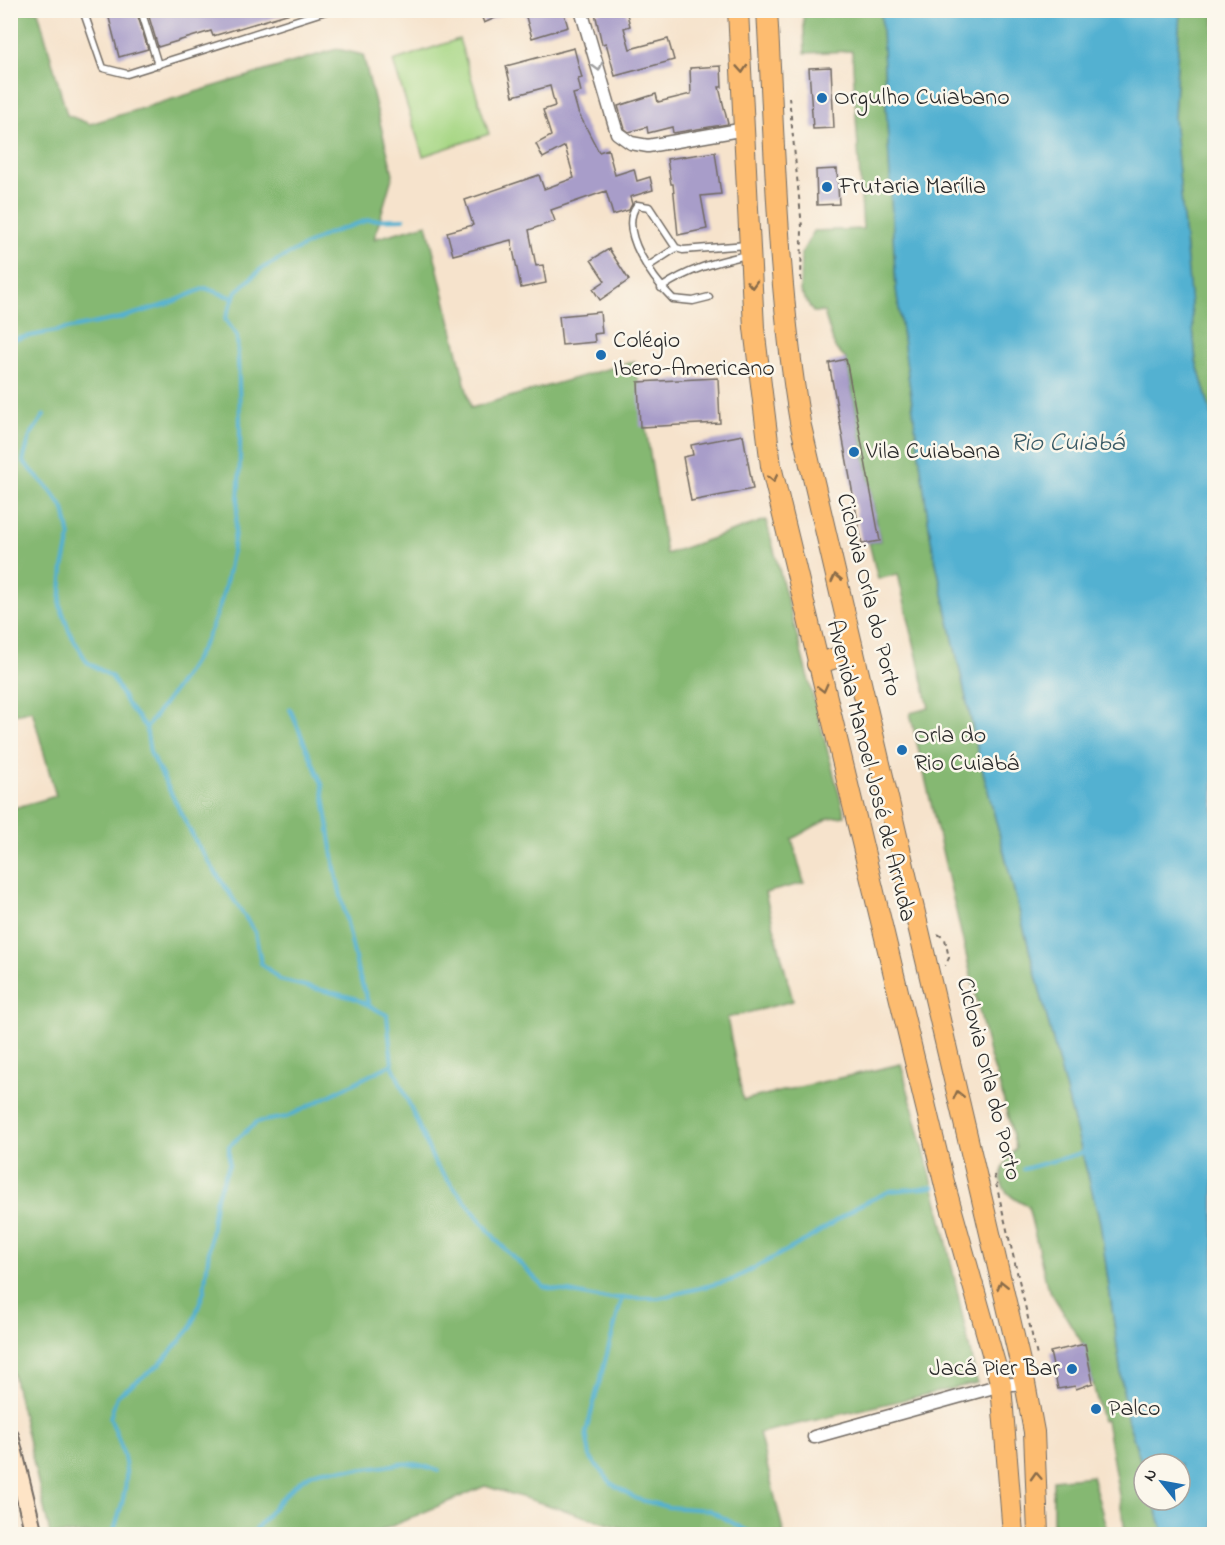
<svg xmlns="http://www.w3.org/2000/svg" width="1225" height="1545" viewBox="0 0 1225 1545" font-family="'Indie Flower',sans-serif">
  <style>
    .green { fill: #a7d785; stroke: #698158; stroke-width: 1.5 }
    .forest { fill: #85b872; stroke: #58724e; stroke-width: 1.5 }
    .water { fill: #52b1d1; stroke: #3e6e7e; stroke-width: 1.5 }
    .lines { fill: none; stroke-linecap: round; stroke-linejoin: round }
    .stream { stroke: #52b1d1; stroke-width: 4 }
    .building { fill: #a89dc9 }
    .lane-casing { stroke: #726b63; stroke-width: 9 }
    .street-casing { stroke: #726b63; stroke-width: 15 }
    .secondary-casing { stroke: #726b63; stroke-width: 20 }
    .primary-casing { stroke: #726b63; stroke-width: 22 }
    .path { stroke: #726b63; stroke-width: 2; stroke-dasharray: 4.5 4.5; stroke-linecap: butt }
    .lane { stroke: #fff; stroke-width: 6 }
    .street { stroke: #fff; stroke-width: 12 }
    .secondary { stroke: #fee4c6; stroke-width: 16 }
    .primary { stroke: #fdbc70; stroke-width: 20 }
    .oneway { stroke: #a0a0a0 }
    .oneway2 { stroke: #8a6c4a }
    .poi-dot { fill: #1f6fb2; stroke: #fbf7ec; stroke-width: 2 }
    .labels { text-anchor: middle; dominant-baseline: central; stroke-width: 5; stroke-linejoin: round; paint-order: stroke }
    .poi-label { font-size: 24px; fill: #2b2b2b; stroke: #fbf7ec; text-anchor: start }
    .street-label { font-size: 24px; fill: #2b2b2b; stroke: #fbf7ec }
    .water-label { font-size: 26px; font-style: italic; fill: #395a65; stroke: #fbf7ec }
  </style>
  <rect width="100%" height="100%" fill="#fbf7ec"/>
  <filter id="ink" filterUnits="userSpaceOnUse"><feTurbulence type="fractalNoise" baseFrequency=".0167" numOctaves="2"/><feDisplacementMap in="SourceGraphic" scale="12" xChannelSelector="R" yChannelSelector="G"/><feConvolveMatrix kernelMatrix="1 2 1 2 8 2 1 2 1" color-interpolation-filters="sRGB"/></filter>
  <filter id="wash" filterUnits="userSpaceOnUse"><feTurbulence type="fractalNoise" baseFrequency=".008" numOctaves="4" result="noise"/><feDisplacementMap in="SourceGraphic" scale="24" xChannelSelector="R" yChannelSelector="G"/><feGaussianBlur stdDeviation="1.35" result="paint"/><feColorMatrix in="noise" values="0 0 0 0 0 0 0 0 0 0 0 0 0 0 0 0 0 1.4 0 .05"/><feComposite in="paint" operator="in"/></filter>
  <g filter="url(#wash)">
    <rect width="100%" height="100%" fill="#f6e3cc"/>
    <path class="green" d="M459,39l30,95 -66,22 -30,-95z"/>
    <path class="forest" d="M11,11h27l29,104 23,9 247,-75 26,6 30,119 -19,65 53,-15 44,184 164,-47 31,193 100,-34 79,296 -16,2 -37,21 12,44 -39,10 28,108 -66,17 16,82 158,-36 39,147 37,172 -218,50 25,101h-142l-157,-48 -112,48h-323l-40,-173v-552l46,-13 -24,-86 -21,5z
      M803,11h78l15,277 35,252 47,212 122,470 27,196 17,53v29h9l11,34h-55l16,-4 -19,-110 -4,1 -18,-75 -37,-60 -19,-80c-33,-15 -34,-31 -12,-58l-15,-58 -12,-37 -79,-340 19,-5 -31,-134 -20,5 -9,-36 11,-2 -34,-182 -11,-11 -11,-36h-11l-13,-21 1,-37 13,-23 49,-2 -11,-178 -47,2z
      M1180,11h34v412l-18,-62 -22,-243z
      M1092,1476l16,58h-55v-54z"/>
    <path class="water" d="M881,11h299l-6,107 22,243 18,62v1111h-50l-11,-34h27v-36h-36v7l-17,-53 -27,-196 -122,-470 -47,-212 -35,-252z"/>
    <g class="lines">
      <path class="stream" d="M404,219l-36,1 -41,14 -66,35 -25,23 -11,27 12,17c4,90 10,208 -26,293 -16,36 -42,68 -65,99l4,24 47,92 58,88 6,31 19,17 74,18 33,17 5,49 43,100 64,79 45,44 54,11h61l73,-18 76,-41 52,-34 30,-14 44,-4
        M10,340l107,-21 51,-15 37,-16 28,10
        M44,415l-14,21 -7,25 27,29 14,19 6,28 -7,31 -3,37 10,28 17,29 25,15 15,27 19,24
        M290,709l32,75 13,85 23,103 11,33
        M1024,1169l61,-17
        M622,1298l-36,134 4,25 22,27 25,15 31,8 41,3 44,24
        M113,1534c16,-52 20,-64 -3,-116l7,-22 43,-32 31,-36 13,-37 11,-90 14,-36v-19l28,-24 30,-5 105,-53
        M252,1534c15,-18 43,-57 67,-63 14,-4 32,0 46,-2 34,-3 39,-12 73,2"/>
    </g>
    <g id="blocks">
      <path class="building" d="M107,10h29l12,39 -29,8z
        M147,10h142l1,3 -77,23 -2,-5 -53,16z
        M479,10h34l-29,13z
        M524,10h39l5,17 -36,11z
        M605,10h21l4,16 -6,2 6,21 38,-10 6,21 -59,16 -9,-33 -4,1 -7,-31z
        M574,48l8,30 -4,1 3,13 -8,2 5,18 21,40 9,-3 7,26 19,-6 3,12 13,-4 3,13 -23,7 2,7 -3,6 -16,5 -7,-24 -55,19 4,11 -26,9 7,36 7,-1 3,18 -25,5 -10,-48 -58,15 -6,-23 26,-7 -8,-25 74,-25 5,14 30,-11 -9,-32 -22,12 -7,-14 15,-8 -8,-26 12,-4 -5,-20 -37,10 -7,-30z
        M721,66l1,21h-3l9,37 -55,9 -1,-6 -24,6 -1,-6 -18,5 -4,-3 -7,-23 38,-12 2,8 33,-8 -1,-26z
        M831,67l3,61 -21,1 -4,-61z
        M715,152l6,42 -20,2 6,33 -29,6 -5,-51h-2l-4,-25z
        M837,169l2,35 -22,1 -1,-35z
        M609,249l20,31 -29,20 -7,-11 12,-8 -14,-21z
        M600,312l2,21 -8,1 1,8 -33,3 -3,-29z
        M846,359l34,182 -18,3 -33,-181z
        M718,378l2,45 -80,4 -2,-45z
        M743,435l10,54 -62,12 -8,-44 10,-2 -2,-10z
        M1085,1344l8,39 -17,6 -1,-3 -17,3 -8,-37z"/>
    </g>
  </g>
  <g filter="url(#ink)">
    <use href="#blocks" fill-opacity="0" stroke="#726b63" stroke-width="1.5"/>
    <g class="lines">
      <defs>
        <path id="lane" d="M83,10l20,58 24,6 202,-64
          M141,10l17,55
          M647,267l29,-19
          M661,288c28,-19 54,-26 86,-33
          M709,297l-16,4 -20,-2c-19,-19 -56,-68 -36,-94l12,2 27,41 7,2 64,-5"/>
        <path id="street" d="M581,10l36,123 14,10 17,3 97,-17
          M814,1437l187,-52 24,-2"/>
        <path id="secondary" d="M10,1436l24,98"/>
        <path id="primary" d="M738,10l16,318 17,138 174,720 56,199 12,149
          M767,10c8,138 10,276 33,412l225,961 9,49 4,102
          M817,664l37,-12"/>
      </defs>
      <use href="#lane" class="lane-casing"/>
      <use href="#street" class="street-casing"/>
      <use href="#secondary" class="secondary-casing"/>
      <use href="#primary" class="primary-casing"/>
      <path class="path" d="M789,97l13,130 -1,58
        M938,934l7,5 4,19 -4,8
        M994,1175l43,181"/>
      <use href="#lane" class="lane"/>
      <use href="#street" class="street"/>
      <use href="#secondary" class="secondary"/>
      <use href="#primary" class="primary"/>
    </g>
    <defs><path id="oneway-chevron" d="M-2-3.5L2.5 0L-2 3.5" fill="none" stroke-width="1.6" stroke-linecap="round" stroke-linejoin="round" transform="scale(1.5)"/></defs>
    <use class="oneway" href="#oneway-chevron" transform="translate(598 67) rotate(74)"/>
    <g class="oneway2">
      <use href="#oneway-chevron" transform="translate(742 69) rotate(86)"/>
      <use href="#oneway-chevron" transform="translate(752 284) rotate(88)"/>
      <use href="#oneway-chevron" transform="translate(773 478) rotate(78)"/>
      <use href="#oneway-chevron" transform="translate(836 578) rotate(-103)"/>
      <use href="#oneway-chevron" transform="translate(823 688) rotate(76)"/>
      <use href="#oneway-chevron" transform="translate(958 1095) rotate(-103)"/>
      <use href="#oneway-chevron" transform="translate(1002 1285) rotate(-103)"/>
      <use href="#oneway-chevron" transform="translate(1036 1476) rotate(-93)"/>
    </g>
  </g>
  <g class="poi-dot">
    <circle cx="822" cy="98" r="6"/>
    <circle cx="827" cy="187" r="6"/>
    <circle cx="601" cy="355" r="6"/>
    <circle cx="854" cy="452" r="6"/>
    <circle cx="902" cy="750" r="6"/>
    <circle cx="1072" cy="1369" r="6"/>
    <circle cx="1096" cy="1409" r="6"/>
  </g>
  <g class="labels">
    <g class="poi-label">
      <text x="834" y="98">Orgulho Cuiabano</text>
      <text x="839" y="187">Frutaria Marília</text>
      <text x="613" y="341">Colégio<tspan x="613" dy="28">Ibero-Americano</tspan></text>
      <text x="866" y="452">Vila Cuiabana</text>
      <text x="914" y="736">Orla do<tspan x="914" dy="28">Rio Cuiabá</tspan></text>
      <text x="1060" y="1369" text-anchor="end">Jacá Pier Bar</text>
      <text x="1108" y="1409">Palco</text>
    </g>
    <g class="street-label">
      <text transform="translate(868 595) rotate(76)">Ciclovia Orla do Porto</text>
      <text transform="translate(870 771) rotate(76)">Avenida Manoel José de Arruda</text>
      <text transform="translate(988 1079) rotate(76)">Ciclovia Orla do Porto</text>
    </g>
    <g class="water-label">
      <text x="1067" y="444">Rio Cuiabá</text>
    </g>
  </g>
  <rect width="1225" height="1545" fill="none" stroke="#fbf7ec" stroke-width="36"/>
  <g transform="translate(1162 1482) rotate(301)"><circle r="28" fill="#fbf7ec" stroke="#a8a59f" stroke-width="1.5"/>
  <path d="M0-4.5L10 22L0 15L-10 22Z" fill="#1f6fb2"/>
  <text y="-9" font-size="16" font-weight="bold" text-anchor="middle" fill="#2b2b2b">N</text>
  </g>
</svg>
